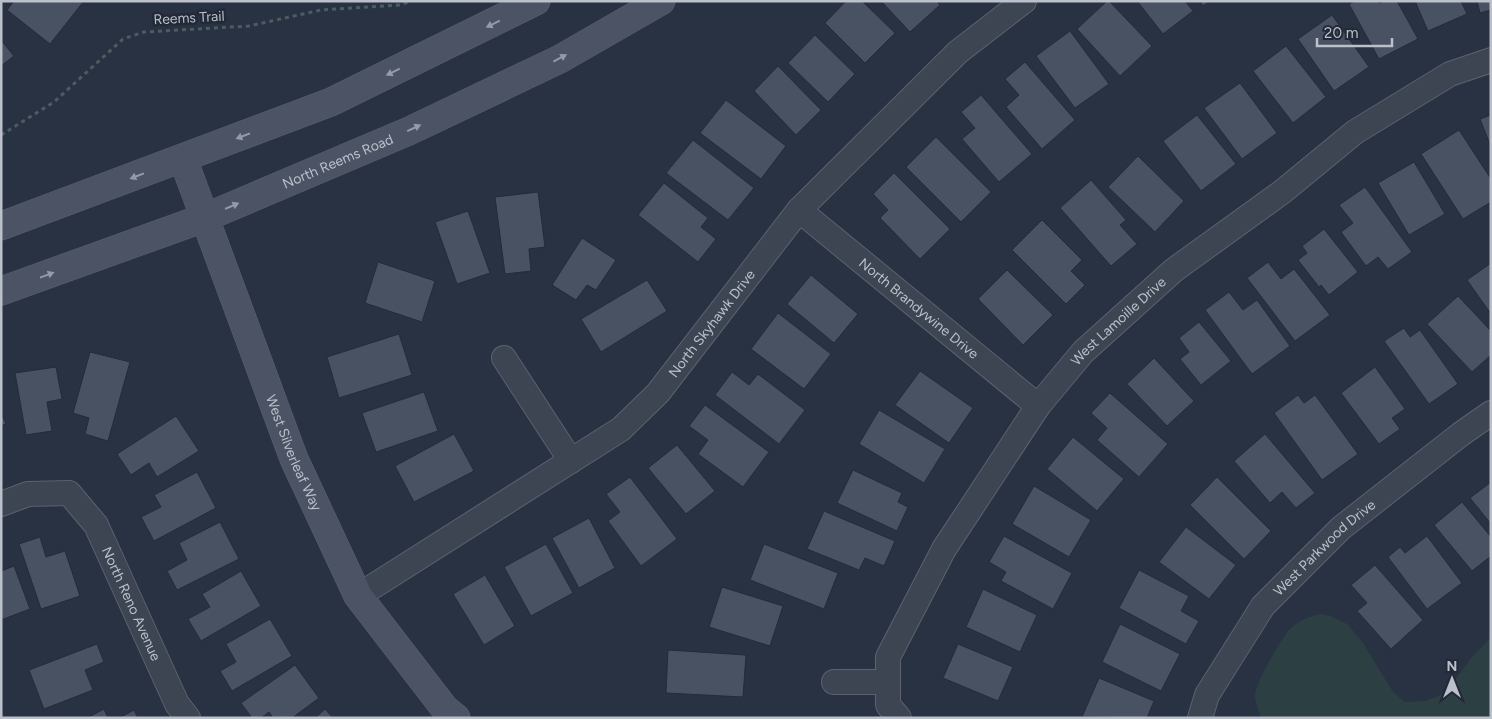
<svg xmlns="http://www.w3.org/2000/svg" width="1492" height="719" viewBox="0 0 1492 719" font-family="Figtree,sans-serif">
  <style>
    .green { fill: #2c4044 }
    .building { fill: #495263; stroke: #242b39 }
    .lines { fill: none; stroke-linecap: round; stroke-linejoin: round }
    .street-casing { stroke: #5c626f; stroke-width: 26 }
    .secondary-casing { stroke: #5c626f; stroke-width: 29 }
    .path { stroke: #4b5d61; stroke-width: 3; stroke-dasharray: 4 4; stroke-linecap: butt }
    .street { stroke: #3d4452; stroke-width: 24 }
    .secondary { stroke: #4c5364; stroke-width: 28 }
    .oneway { fill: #949aa7 }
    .labels { text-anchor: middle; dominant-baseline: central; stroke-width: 5; stroke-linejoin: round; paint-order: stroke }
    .street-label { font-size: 14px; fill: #bbc0cb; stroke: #222937 }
  </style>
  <rect width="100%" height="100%" fill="#293242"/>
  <path class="green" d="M1321,614l9,2 17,8 16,19 30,49 12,10 20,-1 20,-8 27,-36 19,-20v81h-230c-2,-7 -6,-16 -6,-23 1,-13 26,-56 35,-66 8,-8 20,-13 31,-15z"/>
  <path class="building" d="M14,1h70l-34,43 -43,-34z
    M846,1h16l33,32 -30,30 -40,-40z
    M881,1h56l3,4 -30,27z
    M1107,1h2l43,45 -32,30 -43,-47z
    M1137,1h48l8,10 -30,23z
    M1200,1h10l-7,5z
    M1355,1h23l1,2 4,-2h14l21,38 -39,20 -30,-55z
    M1415,1h46l6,13 -39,17z
    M1477,1h14v9l-11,3z
    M1332,15l37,52 -35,24 -36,-52z
    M1070,31l39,53 -34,24 -39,-52z
    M815,35l40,39 -27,28 -40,-39z
    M1,40l13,16 -13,10z
    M1286,46l40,51 -33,26 -40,-52z
    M1025,62l50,58 -33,29 -36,-42 13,-12 -14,-16z
    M778,66l43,44 -25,25 -42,-44z
    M1240,83l37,50 -35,26 -38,-51z
    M981,95l51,59 -33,28 -37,-43 13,-11 -14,-16z
    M726,100l60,46 -25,33 -61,-46z
    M1197,115l39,49 -35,27 -38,-50z
    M1491,115v32l-11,-28z
    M1459,130l32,49v23l-28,17 -42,-65z
    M936,137l55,55 -30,30 -55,-55z
    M693,140l61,48 -26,32 -62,-47z
    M1138,156l46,45 -29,31 -47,-45z
    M1414,162l31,52 -36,21 -31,-52z
    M894,173l56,56 -30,30 -40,-41 8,-8 -15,-16z
    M1091,180l35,40 -6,5 17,19 -26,22 -51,-58z
    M664,183l44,35 -7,9 15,12 -18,23 -60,-47z
    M1365,187l47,65 -24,17 -10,-12 -12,9 -25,-34 12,-9 -14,-18z
    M538,192l7,55 -16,2 2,22 -26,3 -10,-77z
    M468,211l22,62 -33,11 -22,-62z
    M1042,220l40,40 -11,11 14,14 -19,19 -54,-54z
    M1324,229l34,43 -29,23 -8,-10 -2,2 -21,-27 9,-7 -5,-7z
    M582,238l34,22 -20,30 -9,-5 -11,15 -24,-15z
    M378,262l57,19 -13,41 -57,-19z
    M1268,262l13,17 13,-10 36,46 -35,26 -48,-63z
    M1491,263v51l-24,-34z
    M1007,270l46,45 -30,30 -45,-46z
    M811,275l47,39 -24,29 -47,-39z
    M647,280l20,31 -66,41 -20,-33z
    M1229,292l14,18 14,-10 33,46 -38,28 -47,-64z
    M1458,296l33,35v24l-19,17 -45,-48z
    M778,313l53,41 -27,35 -53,-40z
    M1199,322l32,39 -30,24 -21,-26 9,-7 -10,-14z
    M1404,328l6,9 10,-7 38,54 -29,20 -45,-63z
    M399,334l13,41 -73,23 -12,-41z
    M90,352l40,10 -22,79 -23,-7 4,-16 -16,-5z
    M1154,358l40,43 -27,25 -40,-42z
    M56,367l6,32 -15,3 5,29 -26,4 -11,-62z
    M1375,367l30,42 -13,9 8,11 -21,15 -38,-51z
    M920,371l53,37 -24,35 -54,-38z
    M732,372l17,13 9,-11 47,36 -26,34 -64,-49z
    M424,392l14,39 -62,21 -14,-39z
    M1110,393l58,51 -29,33 -42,-37 10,-12 -16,-15z
    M1298,395l6,8 11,-8 43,59 -36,26 -48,-67z
    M705,405l64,47 -26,35 -45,-33 10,-14 -19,-14z
    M879,410l66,39 -21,34 -65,-39z
    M1,413l5,11 -5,2z
    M176,416l23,35 -42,26 -8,-14 -18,12 -14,-21z
    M454,434l20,37 -60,31 -19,-36z
    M1265,434l50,59 -19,15 -14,-16 -12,11 -36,-42z
    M1073,437l51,42 -27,32 -50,-42z
    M677,445l38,46 -29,23 -38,-46z
    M853,470l49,23 -4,9 10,5 -11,24 -60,-28z
    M197,472l19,36 -62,33 -13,-24 20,-10 -7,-12z
    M630,477l47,62 -36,27 -33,-45 12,-9 -14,-18z
    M1217,477l54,54 -27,28 -54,-54z
    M1491,482v42l-21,-26z
    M1034,486l57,34 -22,37 -57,-33z
    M1462,502l29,35v19l-19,15 -38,-46z
    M824,511l71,30 -11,25 -19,-8 -6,12 -52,-21z
    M589,518l26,50 -36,20 -27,-50z
    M220,522l19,37 -62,31 -10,-19 20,-11 -8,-17z
    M1186,527l50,38 -27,34 -50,-37z
    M1004,536l68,37 -19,36 -52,-28 5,-9 -17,-10z
    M1427,536l35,47 -35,26 -39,-52 12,-10 5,6z
    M40,537l6,20 19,-6 15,45 -39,13 -22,-65z
    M546,544l27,49 -42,23 -27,-49z
    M764,544l74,29 -14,36 -74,-29z
    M1375,565l48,55 -32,29 -34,-38 10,-8 -16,-18z
    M14,566l16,43 -29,11v-49z
    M1139,570l50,26 -8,15 18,10 -13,23 -67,-36z
    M241,571l20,35 -60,35 -13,-22 22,-12 -8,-13z
    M485,575l30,51 -31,19 -31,-51z
    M722,587l61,19 -13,40 -61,-19z
    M983,589l54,26 -17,37 -54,-25z
    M270,619l22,37 -60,35 -12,-20 16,-9 -10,-18z
    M1120,624l60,30 -19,37 -59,-29z
    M97,644l7,18 -19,8 8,20 -49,19 -15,-39z
    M958,644l55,23 -15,34 -55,-23z
    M668,650l78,5 -3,42 -77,-4z
    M295,665l24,33 -27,20h-19l-4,-6 -8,6h-9l-11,-15z
    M1099,678l55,23 -7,17 -65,-1z
    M104,709l4,9h-21z
    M325,709l8,9h-18z
    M134,710l4,8h-19z"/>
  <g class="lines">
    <defs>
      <g id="street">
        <path id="s1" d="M799,210l239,196"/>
        <path d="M504,358l67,103"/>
        <path id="s2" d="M1,504l27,-10 41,-1 27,32 81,179 11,14"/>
        <path id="s3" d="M358,596l263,-167 37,-36 141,-183 159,-158 66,-51"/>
        <path d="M834,682h54"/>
        <path id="s4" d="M899,718l-11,-13v-48l56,-108 94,-143 45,-54 91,-82 108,-78 73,-60 95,-58 41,-14"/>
        <path id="s5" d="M1200,718l7,-23 56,-89 78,-78 120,-94 30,-21"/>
      </g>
      <g id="secondary">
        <path id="s6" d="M183,159l111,300 64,137 87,113 11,9"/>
        <path d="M1,226l330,-124 205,-101"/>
        <path id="s7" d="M1,291l203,-73 205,-87 151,-72 101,-58"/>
      </g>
    </defs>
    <use href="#street" class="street-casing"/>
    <use href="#secondary" class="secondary-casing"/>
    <path class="path" d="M1,135l53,-33 69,-63 21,-7 105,-6 72,-16 79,-5 11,-4"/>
    <use href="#street" class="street"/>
    <use href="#secondary" class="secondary"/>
  </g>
  <defs><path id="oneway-solid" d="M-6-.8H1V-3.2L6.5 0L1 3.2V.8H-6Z" transform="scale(1.25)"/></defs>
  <g class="oneway">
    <use href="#oneway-solid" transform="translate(493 24) rotate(154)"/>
    <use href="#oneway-solid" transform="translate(560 58) rotate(-28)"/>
    <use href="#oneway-solid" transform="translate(393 72) rotate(154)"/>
    <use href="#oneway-solid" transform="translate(414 128) rotate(-25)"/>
    <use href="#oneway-solid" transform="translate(243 136) rotate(159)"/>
    <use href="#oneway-solid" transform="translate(137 176) rotate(159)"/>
    <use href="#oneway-solid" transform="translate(232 206) rotate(-23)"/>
    <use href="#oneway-solid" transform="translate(47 275) rotate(-20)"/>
  </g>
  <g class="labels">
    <g class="street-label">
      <text transform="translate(189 18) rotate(-3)">Reems Trail</text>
      <text stroke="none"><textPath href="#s7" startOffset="361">North Reems Road</textPath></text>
      <text stroke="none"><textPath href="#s1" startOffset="155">North Brandywine Drive</textPath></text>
      <text stroke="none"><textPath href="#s4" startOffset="475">West Lamoille Drive</textPath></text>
      <text stroke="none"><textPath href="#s3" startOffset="451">North Skyhawk Drive</textPath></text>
      <text stroke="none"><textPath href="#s6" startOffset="314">West Silverleaf Way</textPath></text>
      <text stroke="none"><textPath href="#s5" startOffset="214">West Parkwood Drive</textPath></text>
      <text stroke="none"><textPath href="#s2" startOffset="198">North Reno Avenue</textPath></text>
    </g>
  </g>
  <rect width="1492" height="719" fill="none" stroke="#bbc0cb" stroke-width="5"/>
  <g transform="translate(1452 679)" stroke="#222937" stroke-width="4" paint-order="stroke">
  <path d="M0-4L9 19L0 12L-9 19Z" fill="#bbc0cb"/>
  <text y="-8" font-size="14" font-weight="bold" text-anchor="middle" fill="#bbc0cb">N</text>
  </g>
  <path d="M1317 38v8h75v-8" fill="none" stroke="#bbc0cb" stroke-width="2.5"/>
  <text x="1324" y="38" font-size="15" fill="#bbc0cb" stroke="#222937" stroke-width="4" paint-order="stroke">20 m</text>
</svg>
